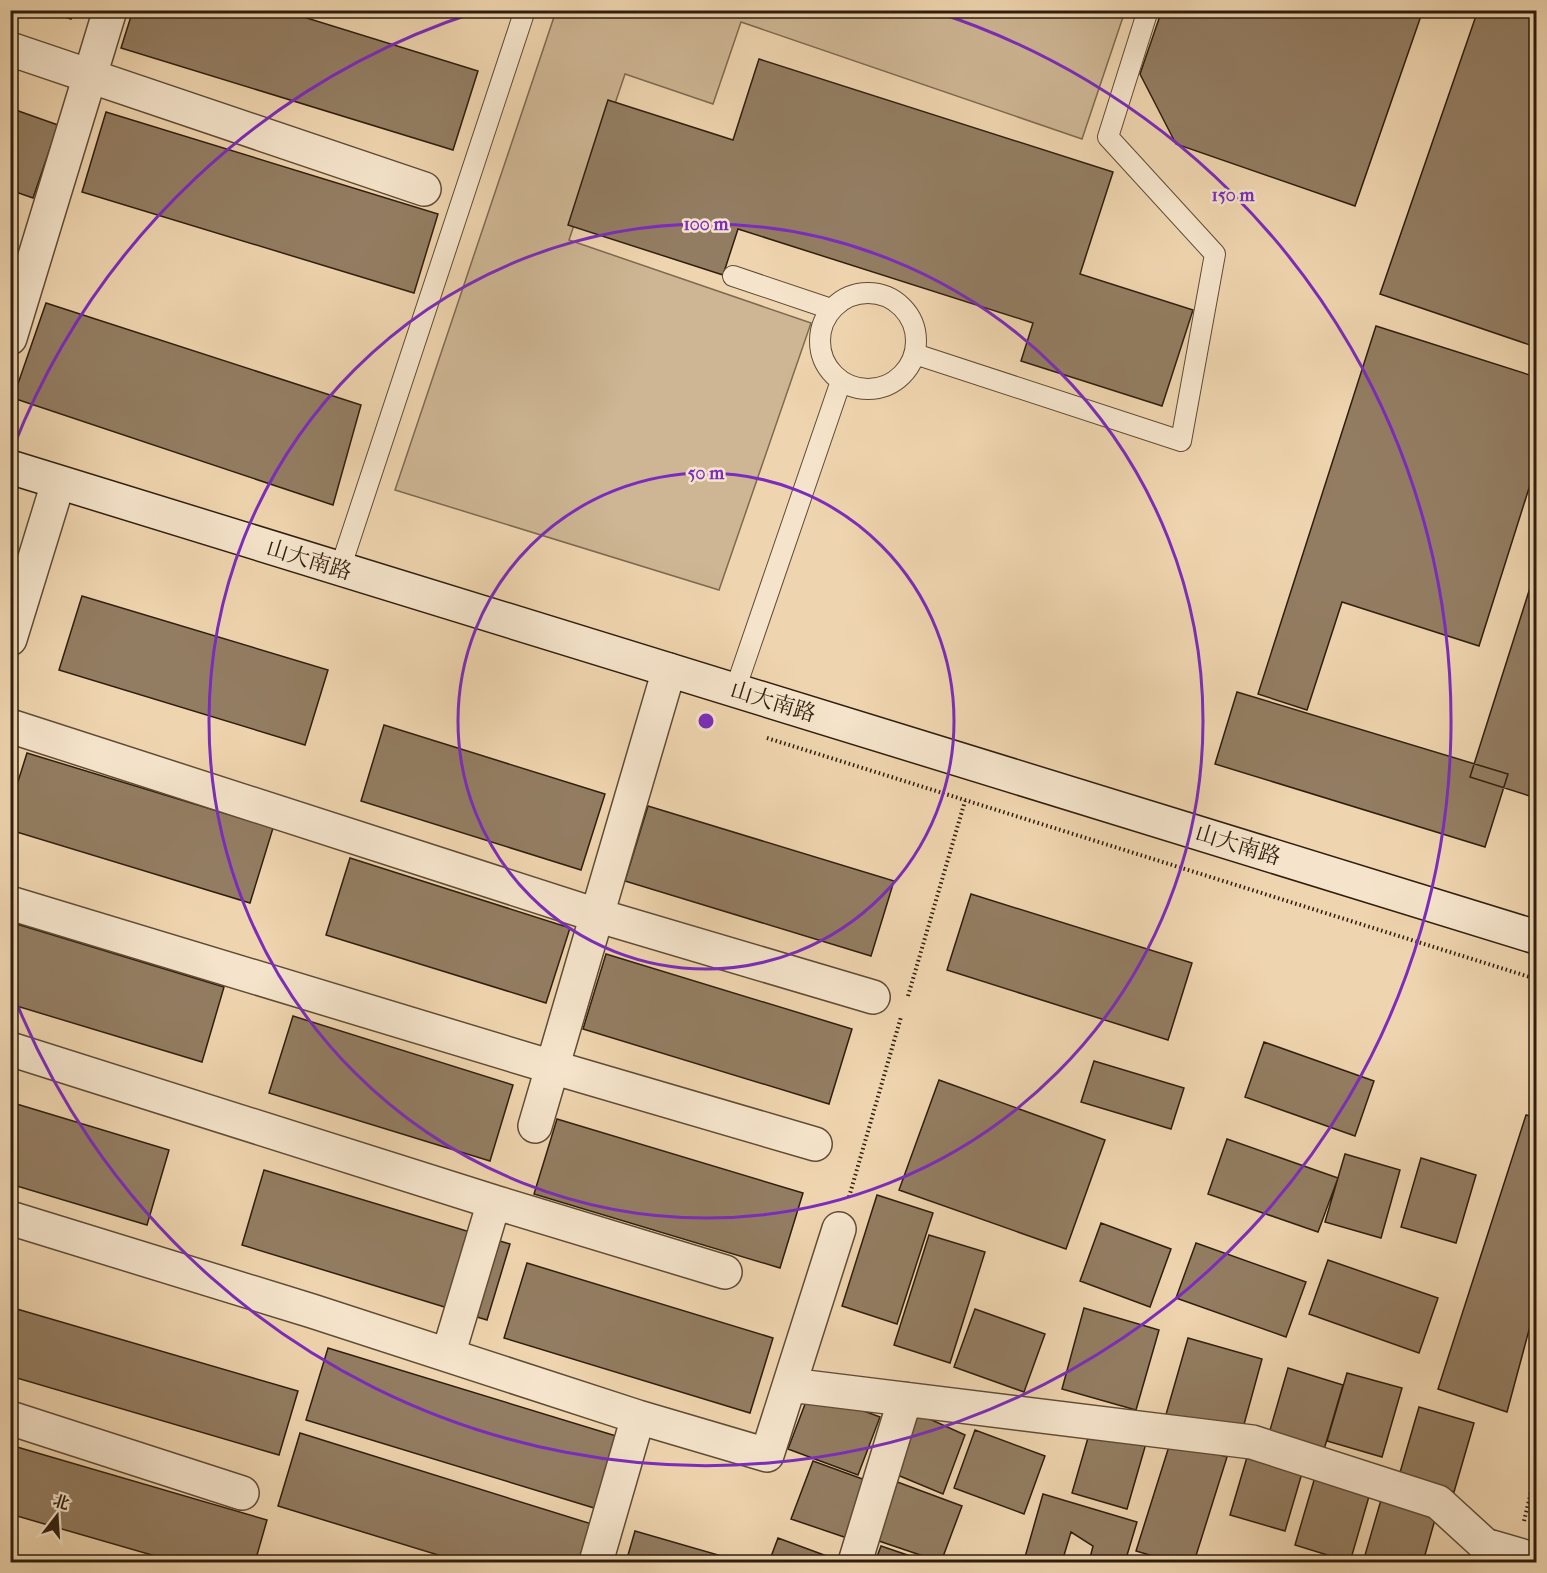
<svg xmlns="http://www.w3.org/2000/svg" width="1547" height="1573" viewBox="0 0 1547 1573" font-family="'IM FELL French Canon','Noto Serif SC',serif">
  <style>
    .green { fill: #ceb694; stroke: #7e6a51; stroke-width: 1.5 }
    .building { fill: #937d62; stroke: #2f1e0e; stroke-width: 1.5 }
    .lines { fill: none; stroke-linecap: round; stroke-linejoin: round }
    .lane-casing { stroke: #5f4c36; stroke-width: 22 }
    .street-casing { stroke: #5f4c36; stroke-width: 36 }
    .secondary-casing { stroke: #2f1e0e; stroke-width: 36 }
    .path { stroke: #2f1e0e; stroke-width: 4; stroke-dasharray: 1.5 3; stroke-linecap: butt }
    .lane { stroke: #f5e4cb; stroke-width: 20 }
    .street { stroke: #f5e4cb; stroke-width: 33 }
    .secondary { stroke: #f5e4cb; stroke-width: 33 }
    .ring { fill: none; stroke: #7b2cbf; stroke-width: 3 }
    .labels { text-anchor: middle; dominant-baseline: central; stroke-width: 5; stroke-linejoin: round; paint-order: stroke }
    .street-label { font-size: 22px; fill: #2f1e0e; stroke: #f5e4cb }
    .centre { fill: #7b2cbf; stroke: #f5e4cb; stroke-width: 3 }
    .ring-label { font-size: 18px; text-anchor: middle; font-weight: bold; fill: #7b2cbf; stroke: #f5e4cb; stroke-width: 5; stroke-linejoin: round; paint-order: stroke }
  </style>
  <rect width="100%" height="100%" fill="#efd5af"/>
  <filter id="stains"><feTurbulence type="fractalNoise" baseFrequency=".00333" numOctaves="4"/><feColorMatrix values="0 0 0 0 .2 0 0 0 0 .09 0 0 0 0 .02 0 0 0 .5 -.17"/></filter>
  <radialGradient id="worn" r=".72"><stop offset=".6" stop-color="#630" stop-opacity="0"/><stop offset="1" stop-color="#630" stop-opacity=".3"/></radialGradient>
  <path class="green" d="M556,11h569l-43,128 -341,-117 -28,82 -88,-30 -56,166 242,83 -92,267 -324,-100z"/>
  <path class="building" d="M43,10h31l-3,9z
    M133,10h148l197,61 -25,79 -332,-102z
    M1162,10h261l-68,196 -179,-62 -36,-70z
    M1478,10h58v337l-156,-53z
    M759,59l354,113 -33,102 113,36 -31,96 -141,-45 12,-38 -295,-94 -15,46 -155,-50 40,-125 125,40z
    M10,108l48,17 -25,73 -23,-8z
    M106,112l332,102 -24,79 -332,-101z
    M46,303l315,102 -28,100 -320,-107z
    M1376,326l160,51v89l-57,180 -137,-44 -35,108 -49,-16z
    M1536,569v229l-66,-21z
    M82,596l246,74 -23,75 -246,-75z
    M1237,692l271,82 -23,73 -270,-83z
    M384,725l221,69 -24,76 -220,-69z
    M27,753l246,75 -23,75 -240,-73v-23z
    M648,806l246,75 -23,75 -246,-75z
    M350,858l220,70 -24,75 -220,-68z
    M971,894l221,69 -24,77 -221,-70z
    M10,922l214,65 -22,75 -192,-58z
    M606,954l246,75 -23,75 -246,-75z
    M293,1016l220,69 -23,76 -221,-68z
    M1264,1042l110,39 -19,55 -110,-39z
    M1094,1061l90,27 -13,41 -90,-27z
    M939,1080l166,60 -39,109 -167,-59z
    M10,1102l159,48 -22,75 -137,-41z
    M1526,1115l10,2v187l-29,108 -69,-23z
    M557,1119l246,74 -23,75 -246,-74z
    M1227,1139l111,39 -20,54 -110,-38z
    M1345,1154l55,16 -19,68 -56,-16z
    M1421,1158l55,17 -20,68 -55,-16z
    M264,1170l246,74 -23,76 -245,-75z
    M877,1195l56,18 -36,111 -55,-18z
    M1101,1223l70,26 -21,58 -70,-26z
    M929,1235l56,17 -35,111 -56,-18z
    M1196,1243l110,39 -20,55 -110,-39z
    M1328,1260l110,38 -19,55 -110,-39z
    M527,1263l246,75 -23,75 -246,-75z
    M10,1307l288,84 -19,64 -269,-79z
    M1084,1308l75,22 -23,80 -74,-21z
    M975,1309l70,25 -21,58 -70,-25z
    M1188,1338l74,21 -22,80 -75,-21z
    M328,1348l298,91 -22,72 -298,-91z
    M1288,1368l55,17 -20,68 -55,-16z
    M1347,1373l55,15 -20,69 -55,-16z
    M810,1391l70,26 -22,58 -70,-26z
    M1419,1407l55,16 -20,69 -55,-16z
    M914,1412l51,23 -22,59 -48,-20z
    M1092,1424l55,16 -20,69 -55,-16z
    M975,1430l70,26 -21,58 -70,-26z
    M300,1433l298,93 -12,36h-125l-183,-56z
    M1171,1440l56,17 -33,105h-21l-37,-11z
    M10,1445l257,75 -12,42h-79l-166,-48z
    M1250,1447l55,16 -20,68 -55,-16z
    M813,1461l55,20 -18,58 -59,-20z
    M1315,1477l55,16 -20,69 -55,-17z
    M892,1480l70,26 -21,56 -71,-24z
    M1043,1494l94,28 -12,40h-36l4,-16 -22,-14 -9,30h-19l-18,-5z
    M1381,1500l55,16 -13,46h-60z
    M635,1531l104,30v1h-113z
    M778,1538l65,24h-74z
    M881,1546l47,16h-53z
    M1012,1558l14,4h-15z"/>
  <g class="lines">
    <defs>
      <path id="lane" d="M733,276l98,33
        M820 341a48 48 0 1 1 96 0a48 48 0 1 1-96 0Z
        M915,354l266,87 34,-187 -107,-117 40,-127
        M340,569l185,-559
        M735,690l106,-309"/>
      <path id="street" d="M10,49l414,140
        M10,338l100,-328
        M10,639l48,-156
        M10,726l586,189 277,82
        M10,903l542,164 263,77
        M10,1049l484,153
        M535,1126l134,-456
        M10,1218l302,93 326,106 129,38 72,-226
        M448,1355l46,-153 231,70
        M790,1385l462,57 186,60 47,43 51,15
        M10,1418l232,75
        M596,1562l42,-145
        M855,1562l50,-163"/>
      <path id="secondary" d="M10,467l1526,470"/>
    </defs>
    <use href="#lane" class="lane-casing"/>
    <use href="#street" class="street-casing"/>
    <use href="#secondary" class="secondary-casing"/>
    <path class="path" d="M767,738l769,241
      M908,996l57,-195
      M849,1197l52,-180
      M1524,1521l12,-49"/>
    <use href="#lane" class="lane"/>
    <use href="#street" class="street"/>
    <use href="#secondary" class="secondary"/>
  </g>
  <g class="ring">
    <circle cx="706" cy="721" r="248"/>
    <circle cx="706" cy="721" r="497"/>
    <path d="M13 448A745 745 0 0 1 476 12M936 12A745 745 0 1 1 13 994"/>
  </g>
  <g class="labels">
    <g class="street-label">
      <text transform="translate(309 560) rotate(17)">山大南路</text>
      <text transform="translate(773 702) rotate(17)">山大南路</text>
      <text transform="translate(1238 845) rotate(17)">山大南路</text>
    </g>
  </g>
  <circle cx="706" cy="721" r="9" class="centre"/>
  <g class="ring-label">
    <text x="1233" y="201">150 m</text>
    <text x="706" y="230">100 m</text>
    <text x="706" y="479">50 m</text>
  </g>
  <rect width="1547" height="1573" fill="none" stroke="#efd5af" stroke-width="36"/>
  <rect x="12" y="12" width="1523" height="1549" fill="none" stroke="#2f1e0e" stroke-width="3"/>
  <rect x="18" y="18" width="1511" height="1537" fill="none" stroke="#2f1e0e" stroke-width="1.5"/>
  <g transform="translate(57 1516) rotate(17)" stroke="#f5e4cb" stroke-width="4.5" paint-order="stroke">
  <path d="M0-4.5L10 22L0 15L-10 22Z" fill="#2f1e0e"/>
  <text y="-9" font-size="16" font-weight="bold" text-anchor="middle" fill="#2f1e0e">北</text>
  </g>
  <rect width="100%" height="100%" filter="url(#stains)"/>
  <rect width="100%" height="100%" fill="url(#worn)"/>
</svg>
